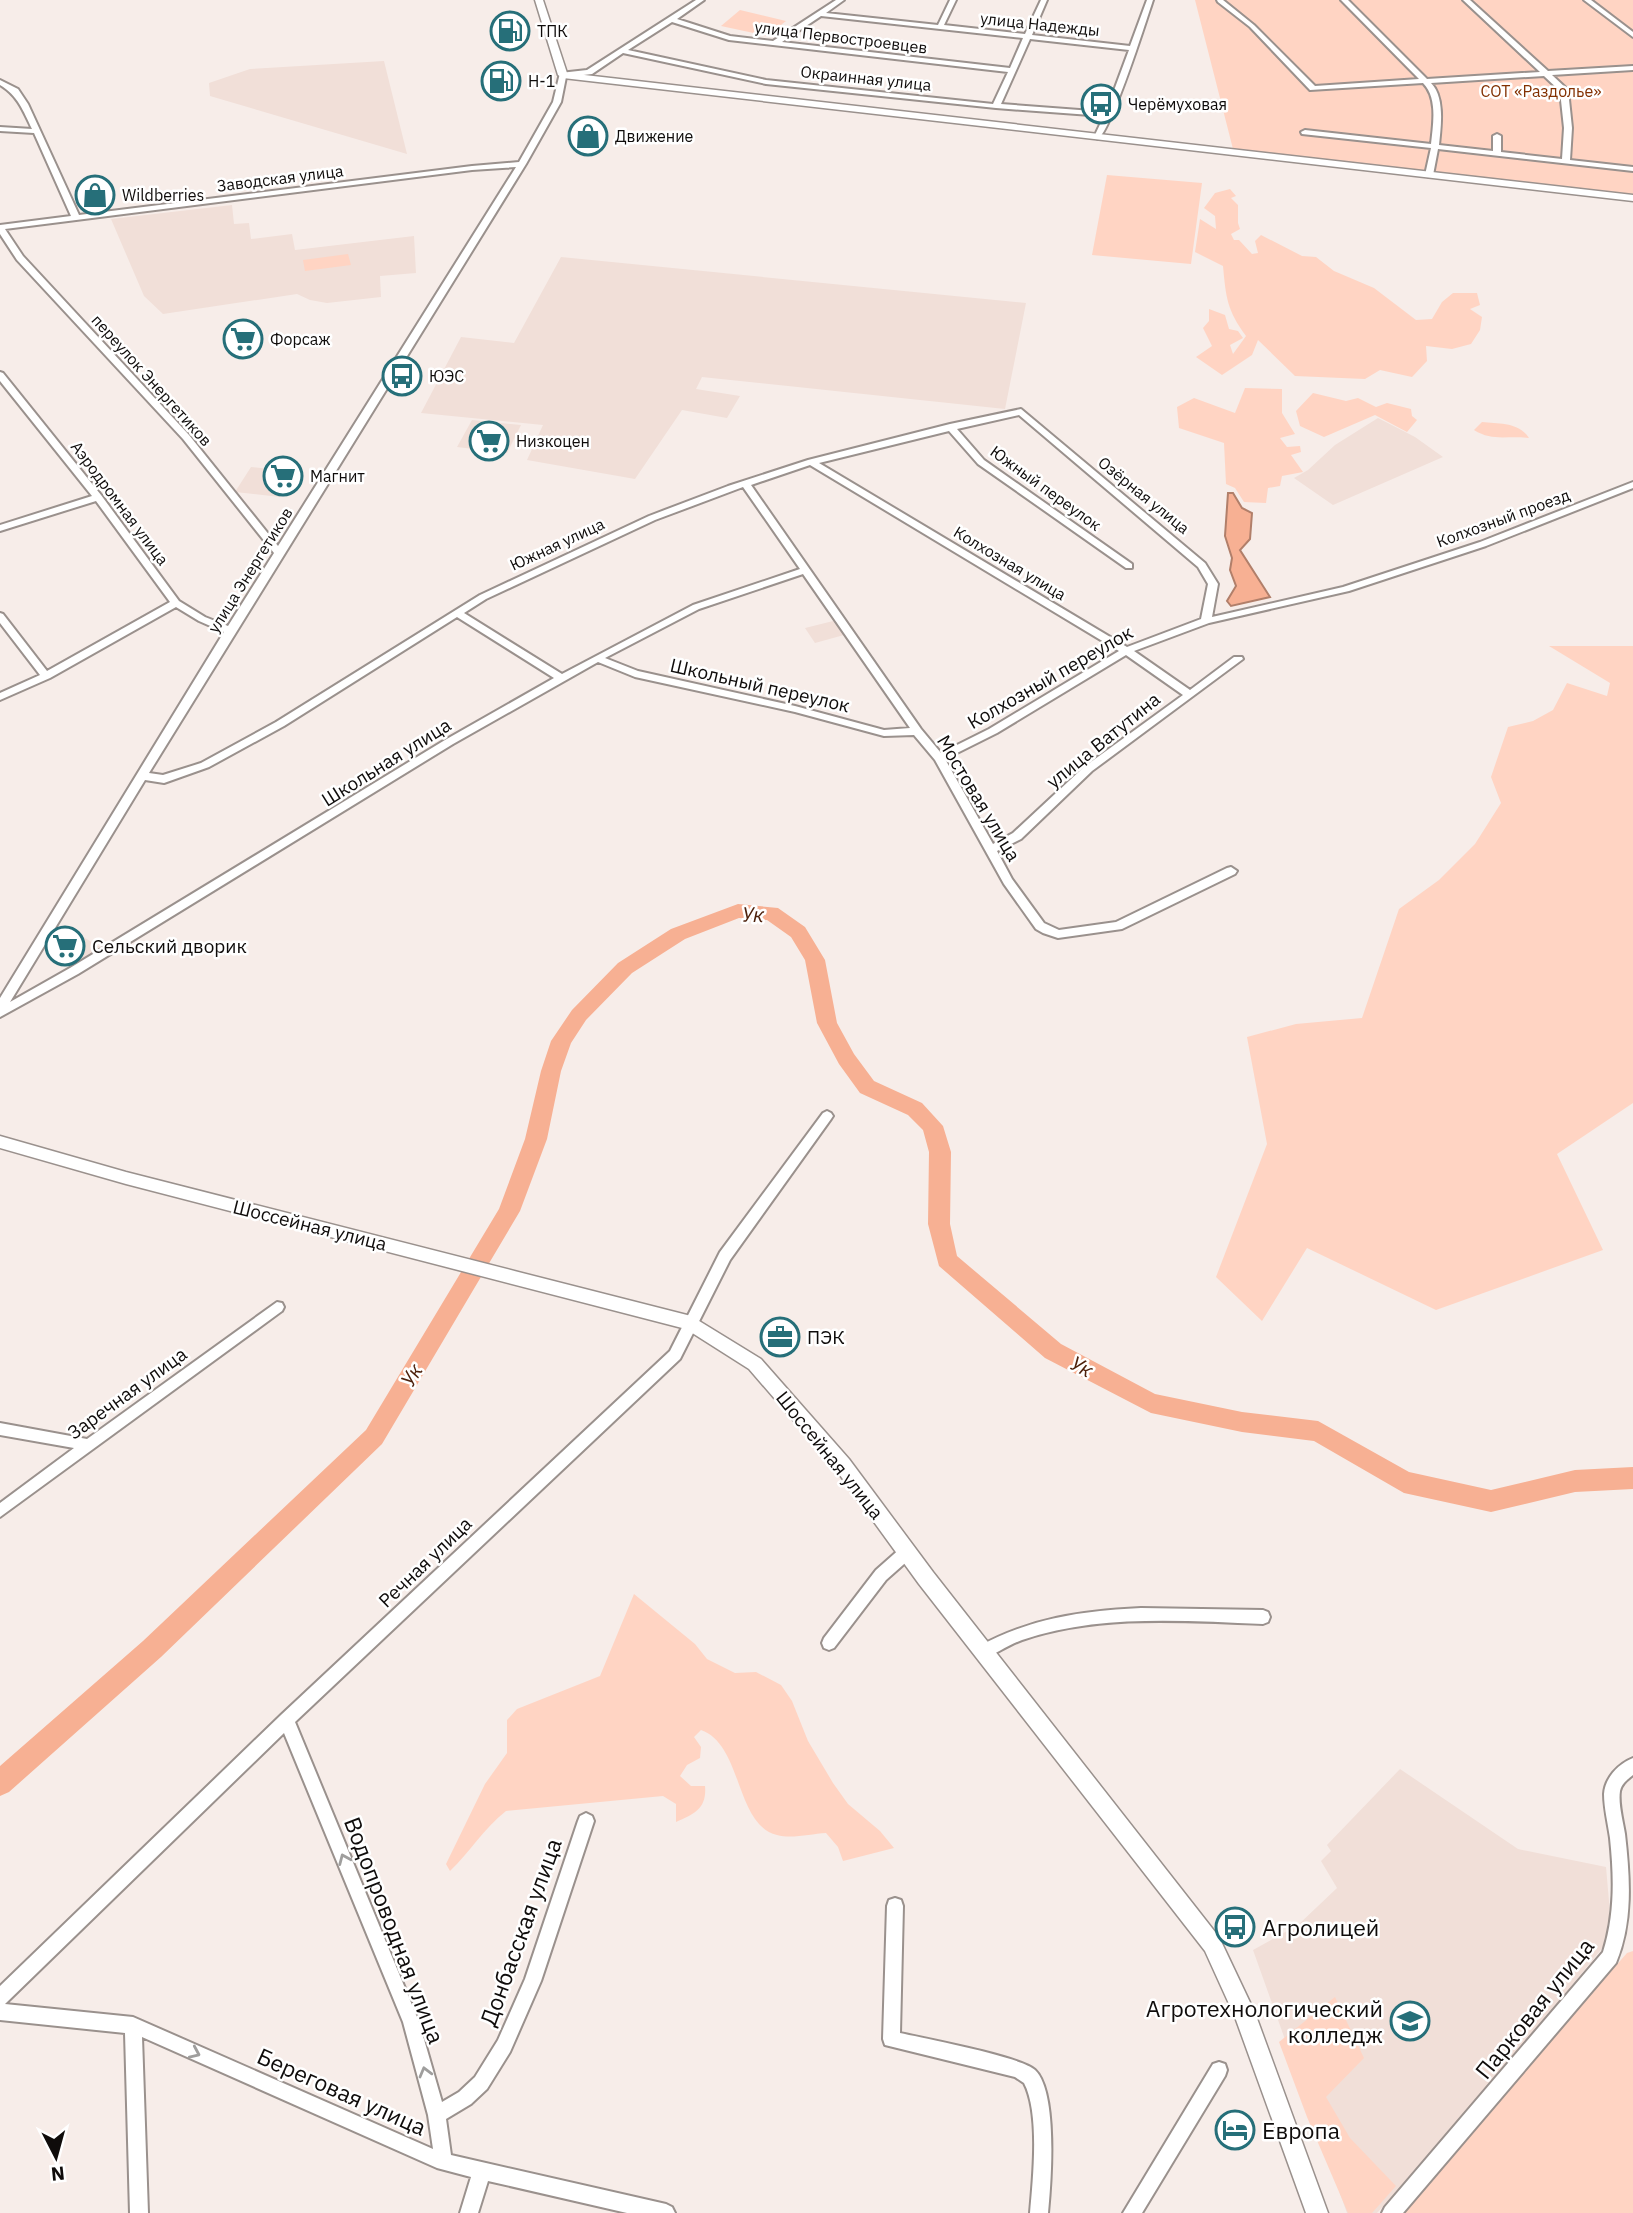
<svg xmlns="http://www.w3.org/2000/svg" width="1633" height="2213" viewBox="0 0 1633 2213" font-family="'IBM Plex Sans',sans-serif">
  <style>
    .built { fill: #f1dfd8 }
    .green { fill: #ffd4c3 }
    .water { fill: #f7b093; stroke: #b17f6a; stroke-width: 2 }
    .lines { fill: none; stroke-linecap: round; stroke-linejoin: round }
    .river { fill: #f7b093; fill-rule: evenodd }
    .minor-casing { stroke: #9a918d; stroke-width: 4 }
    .major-casing { stroke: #9a918d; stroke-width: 3 }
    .minor { fill: #fff; fill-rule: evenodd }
    .major { fill: #fff; fill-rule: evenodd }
    .oneway { stroke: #9f9e9d }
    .labels { text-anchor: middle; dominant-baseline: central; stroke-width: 5; stroke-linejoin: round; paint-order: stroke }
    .far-street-label { font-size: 16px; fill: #0f0c0b; stroke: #fff }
    .far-poi-label { font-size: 16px; fill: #0f0c0b; stroke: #fff; text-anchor: start }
    .far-park-label { font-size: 16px; fill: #833102; stroke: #fff }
    .street-label { font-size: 19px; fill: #0f0c0b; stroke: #fff }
    .poi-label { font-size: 19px; fill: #0f0c0b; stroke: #fff; text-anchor: start }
    .water-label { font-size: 21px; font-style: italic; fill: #4d210c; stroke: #fff }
    .near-poi-label { font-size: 23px; fill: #0f0c0b; stroke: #fff; text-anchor: start }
    .near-street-label { font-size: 23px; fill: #0f0c0b; stroke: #fff }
  </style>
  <rect width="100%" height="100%" fill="#f7ede9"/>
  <path class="built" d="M384,61l23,93 -197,-58 -1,-13 41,-14z
    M232,205l2,19 15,-1 2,16 41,-5 3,16 119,-14 2,37 -36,3 1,21 -54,6 -17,-3 -13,-6 -134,20 -19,-18 -33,-77z
    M561,257l465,46 -21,106 -303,-32 -6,12 44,7 -13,22 -45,-8 -47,69 -108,-19 16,-35 -122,-12 40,-76 53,6z
    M1378,418l37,19 28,20 -110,48 -39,-27 14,-8 27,-25z
    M472,420l49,5 -14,28 -50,-6z
    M251,467l45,5 -16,25 -45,-5z
    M833,621l11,14 -29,8 -10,-15z
    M70,929l30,18 -21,16 -30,-18z
    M1400,1769l118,80 88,18 4,46 -6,33 -120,147 -107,120h-30l-94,-263 45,-25 39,-37 -16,-27 10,-10 -4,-6z"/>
  <path class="green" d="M1195,0h438v194l-400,-45z
    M740,10l46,11 -19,15 -46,-10z
    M1107,175l95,8 -11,81 -99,-9z
    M1230,189l6,7 -5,2 7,7v18l2,6 -9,5 3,6h5l13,14 6,-1 -3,-12 6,-6 41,21 14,1 18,14 40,17 42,32 16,-1 10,-17 11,-9h24l3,12 -10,4 12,8 -2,13 -9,14 -19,5 -26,-3 1,15 -15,16 -32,-7 -15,9 -70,-3 -37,-36 -6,15 -30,20 -26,-18 16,-11 -9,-18 6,-7v-12l16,6 4,14 9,2 5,7 -13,7 3,9 13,-18c-19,-26 -20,-38 -23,-70l-28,-14 5,-33 16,10 -1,-13 -11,-8 11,-15z
    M348,254l3,11 -46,6 -2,-11z
    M1245,388l37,1v24l13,21 -15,4 7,9 13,-1 1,6 -10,3 12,17 -21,4 -2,10 -12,2 -2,15 -22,-1 -9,-14 -9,-4 -2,-41 -45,-15 -2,-21 17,-9 41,15z
    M1313,393l33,8 12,-3 18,9 11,-4 24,6 1,7 5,4 -10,12 -32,-17 -51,22 -24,-11 -4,-15z
    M1482,422c17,2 37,0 47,16 -21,-3 -36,4 -55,-8z
    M1549,646h84v457l-76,51 46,96 -167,60 -129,-62 -45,73 -46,-44 51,-133 -20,-107 49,-13 66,-6 37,-109 40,-29 36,-36 26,-41 -10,-26 17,-50 25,-6 20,-11 14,-27 40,13 3,-13z
    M634,1594l61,50 12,15 28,14 21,-1 25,13 11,16 16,40 25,42 15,21 32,27 14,17 -51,13 -5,-14 -12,-14c-15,1 -35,6 -49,2 -42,-10 -34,-90 -76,-105l-7,7 7,10 -1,11 -13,7 -7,11 11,10h14c2,22 -10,28 -29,36v-18l-13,-8 -157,15c-22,17 -36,41 -56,60l-4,-7 39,-80 22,-31v-33l10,-11 83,-33z
    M1633,1951v262h-233l227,-260z
    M1335,1997l29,61 -38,39 24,41 46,48 -24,27h-24l-41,-96 -28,-75z"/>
  <path class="water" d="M1228,493h5l9,15 10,5 -2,26 -10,11 30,47 -39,9 -4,-5 9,-15 -6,-16 2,-12 -7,-22z"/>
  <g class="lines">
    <path class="river" d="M738,904l40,4 27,19 20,33 12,63 17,31 20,27 48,22 21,23 8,26 -1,72 7,32 104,88 94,50 87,18 76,9 91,51 82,18 84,-20 58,-3v22l-58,3 -84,20 -87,-19 -90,-52 -72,-9 -91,-19 -106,-55 -106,-92 -11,-42 1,-72 -6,-22 -15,-15 -48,-22 -21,-29 -22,-41 -12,-63 -14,-23 -24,-17 -28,-2 -54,21 -53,34 -46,47 -15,23 -10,28 -14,68 -27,72 -138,233 -221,213 -152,135 -9,4v-30l143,-125 223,-211 133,-221 26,-70 16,-68 10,-30 21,-31 46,-47 53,-34z"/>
    <defs>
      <path id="minor" d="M696,0h8l-27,19 53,17 43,5 63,-41h8l-18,13 112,12 12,-25h6l-12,25 81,9 16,-34h6l-15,35 98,11 17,-46h6c-8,24 -41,129 -55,139l-4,-2 10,-21 -108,-8 -230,-24 -143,-31 -31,21 -26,3 -5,25 -35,62 -377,609 14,2 38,-12 75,-41 204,-127 169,-79 79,-30 80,-26 142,-36 71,-15 184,154 13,21 -6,33 131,-30 137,-45 153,-60v6l-147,58 -137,45 -140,32 -75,28 56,39 44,-33h8l1,2 -151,112 -71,68 -24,12 15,28 32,44 15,7 57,-8 111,-54 4,-1 6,4 -2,3 -113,55 -64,9 -15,-5 -7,-4 -32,-45 -69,-124 -21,-25 -30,1 -89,-24 -160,-35 -37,-15 -145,82 -375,230 -78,43v-19l224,-366 -25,-11 -23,-14 -126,71 -50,22v-7l40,-18 -40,-52v-10l3,1 44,57 123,-69 -74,-101 -96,30v-6l92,-29 -92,-115v-9l3,1 98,122 78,106 26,16 23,9 46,-73 -91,-114 -166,-179 -17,-26v-9l71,-9 -37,-83 -34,-2v-4l32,2c-9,-19 -14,-33 -32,-44v-5l18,9 10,15 51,111 393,-49 47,-4 34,-60 7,-29 27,-3zM821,16l202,22 -13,30 -228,-26zM672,22l57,18 279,32 -15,32 -227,-24 -138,-30zM1030,39l99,11 -23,62 -105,-8zM516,167l-238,379 -89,-111 -166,-179 -18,-27 467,-59zM1019,415l179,152 10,17 -7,35 -74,28 -308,-184 130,-32 29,33 148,104h6v-4l-148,-104 -27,-31zM810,465l309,186 -130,78 -48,24 -20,-24 -170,-244zM743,487l57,82 -107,36 -131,69 -98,-61 22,-14 169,-79zM803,574l107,154 -26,2 -89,-24 -157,-35 -33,-13 94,-49zM457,617l97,61 -109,62 -375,228 -60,34 135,-222 19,3 45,-16 75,-41zM1126,655l57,40 -99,72 -71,66 -20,11 -48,-85 52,-26z
        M1217,0h6l31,25 61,61 104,-7 -78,-79h7l79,79 113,-7 -77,-72h7l78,71 85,-5v4l-81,5 16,15 4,38 -2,32 63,7v4l-195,-22 -5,26 -4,2 -4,-2 6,-27 -129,-14 -1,-2 4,-2 126,14c2,-19 7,-46 -8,-61l-113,7 -60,-63 -32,-25zM1544,76l16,15 4,37 -2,31 -61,-7v-16l-4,-2 -4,2v15l-54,-6c2,-19 6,-48 -8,-62z
        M1584,0h7l42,32v5z
        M827,1111l4,2 2,3 -2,3 -101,141 -50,99 -385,363 124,300 23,80 17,-10 16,-15 23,-37 27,-61 53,-158 2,-5 6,-3 6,3 2,5 -53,160 -31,71 -23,37 -16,15 -25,15 5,36 215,49 6,3 3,6h-48l-139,-32 -10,32h-18l11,-36 -34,-9 -295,-131 6,176h-18l-5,-180 -125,-13v-34l281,-271 389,-364 50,-99 103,-139zM284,1733l119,289 25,93 5,34 -300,-132 -128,-13z
        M277,1302l5,1 2,4 -2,4 -282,206v-14l74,-55 -74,-13v-12l87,16z
        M907,1545l5,2 2,5 -2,5 -26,23 -52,68 -5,2 -5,-2 -2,-5 2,-5 52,-68 26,-23z
        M1141,1608l122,2 5,2 2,5 -2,5 -5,2c-80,-3 -164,-10 -241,16 -14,5 -26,14 -39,19l-5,-2 -2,-5 2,-5c53,-29 103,-36 163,-39z
        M1633,1758v17c-6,5 -11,8 -13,16 -2,13 3,30 5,43 5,44 8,88 -9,129l-213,250h-21l3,-6 218,-255c12,-38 11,-75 7,-114 -2,-14 -6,-30 -6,-44 1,-16 14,-30 29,-36z
        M895,1898l6,2 2,6 -3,127c23,5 122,24 135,37 23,22 16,112 13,143h-18c3,-34 10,-100 -6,-130l-9,-6 -130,-32 -2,-6 4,-133 2,-6z
        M1219,2062l6,2 2,6 -2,6 -83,137h-19l90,-149z"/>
      <path id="major" d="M535,0h8l24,73 1066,122v6l-1070,-123 -5,-3z
        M0,1136l126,36 565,144 70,43 88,100 84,113 286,365 36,76 73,200h-22l-71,-196 -30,-66 -286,-367 -82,-113 -88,-102 -63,-40 -560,-145 -126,-36z"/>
    </defs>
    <use href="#minor" class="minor-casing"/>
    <use href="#major" class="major-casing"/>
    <use href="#minor" class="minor"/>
    <use href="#major" class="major"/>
  </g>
  <defs><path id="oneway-chevron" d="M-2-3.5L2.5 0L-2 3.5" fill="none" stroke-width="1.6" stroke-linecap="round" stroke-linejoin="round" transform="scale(1.75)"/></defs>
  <g class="oneway">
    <use href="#oneway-chevron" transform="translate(344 1859) rotate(-113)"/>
    <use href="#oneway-chevron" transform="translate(195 2053) rotate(24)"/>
    <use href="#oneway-chevron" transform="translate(425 2072) rotate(-105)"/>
  </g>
  <defs>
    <symbol id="fuel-ring" viewBox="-11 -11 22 22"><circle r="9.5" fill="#fff" stroke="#266f79" stroke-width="1.5"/><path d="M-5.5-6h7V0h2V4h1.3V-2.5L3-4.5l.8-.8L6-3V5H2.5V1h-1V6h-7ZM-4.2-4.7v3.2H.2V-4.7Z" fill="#266f79"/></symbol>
    <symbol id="bus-ring" viewBox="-11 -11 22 22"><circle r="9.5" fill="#fff" stroke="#266f79" stroke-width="1.5"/><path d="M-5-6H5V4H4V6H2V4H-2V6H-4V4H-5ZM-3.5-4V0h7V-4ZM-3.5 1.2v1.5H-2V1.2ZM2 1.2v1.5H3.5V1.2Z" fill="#266f79"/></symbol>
    <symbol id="shop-ring" viewBox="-11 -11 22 22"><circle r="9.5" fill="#fff" stroke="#266f79" stroke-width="1.5"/><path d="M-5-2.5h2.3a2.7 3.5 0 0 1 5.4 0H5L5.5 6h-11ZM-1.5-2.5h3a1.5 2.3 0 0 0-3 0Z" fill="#266f79"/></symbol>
    <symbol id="supermarket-ring" viewBox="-11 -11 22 22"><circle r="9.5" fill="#fff" stroke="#266f79" stroke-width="1.5"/><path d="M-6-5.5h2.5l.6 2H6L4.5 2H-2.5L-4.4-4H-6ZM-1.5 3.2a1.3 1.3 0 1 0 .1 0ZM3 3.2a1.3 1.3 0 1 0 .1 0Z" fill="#266f79"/></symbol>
    <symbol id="office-ring" viewBox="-11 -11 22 22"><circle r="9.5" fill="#fff" stroke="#266f79" stroke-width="1.5"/><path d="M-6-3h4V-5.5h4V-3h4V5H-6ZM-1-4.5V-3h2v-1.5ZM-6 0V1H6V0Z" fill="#266f79"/></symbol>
    <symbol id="university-ring" viewBox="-11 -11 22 22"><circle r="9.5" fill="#fff" stroke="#266f79" stroke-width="1.5"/><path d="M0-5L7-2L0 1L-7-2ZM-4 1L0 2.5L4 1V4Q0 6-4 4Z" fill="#266f79"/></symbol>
    <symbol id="hotel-ring" viewBox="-11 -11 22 22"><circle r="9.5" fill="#fff" stroke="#266f79" stroke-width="1.5"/><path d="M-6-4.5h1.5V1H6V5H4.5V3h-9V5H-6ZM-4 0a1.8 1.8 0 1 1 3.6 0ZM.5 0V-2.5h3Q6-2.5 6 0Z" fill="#266f79"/></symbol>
  </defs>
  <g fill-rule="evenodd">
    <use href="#fuel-ring" x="488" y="9" width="44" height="44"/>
    <use href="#fuel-ring" x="479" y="59" width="44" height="44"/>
    <use href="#bus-ring" x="1079" y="82" width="44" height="44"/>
    <use href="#shop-ring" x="566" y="114" width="44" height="44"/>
    <use href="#shop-ring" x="73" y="173" width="44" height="44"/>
    <use href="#supermarket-ring" x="221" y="317" width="44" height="44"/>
    <use href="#bus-ring" x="380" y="354" width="44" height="44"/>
    <use href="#supermarket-ring" x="467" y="419" width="44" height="44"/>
    <use href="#supermarket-ring" x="261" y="454" width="44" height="44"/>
    <use href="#supermarket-ring" x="43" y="924" width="44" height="44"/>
    <use href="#office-ring" x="758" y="1315" width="44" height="44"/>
    <use href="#bus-ring" x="1213" y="1905" width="44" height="44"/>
    <use href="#university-ring" x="1388" y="1999" width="44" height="44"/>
    <use href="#hotel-ring" x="1213" y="2108" width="44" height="44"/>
  </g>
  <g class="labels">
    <g class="far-street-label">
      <text transform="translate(1040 24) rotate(6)">улица Надежды</text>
      <text transform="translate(841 37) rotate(7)">улица Первостроевцев</text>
      <text transform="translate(866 78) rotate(6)">Окраинная улица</text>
      <text transform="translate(280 178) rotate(-7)">Заводская улица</text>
      <text transform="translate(152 380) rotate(48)">переулок Энергетиков</text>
      <text transform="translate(1046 488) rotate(36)">Южный переулок</text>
      <text transform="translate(1144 495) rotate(39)">Озёрная улица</text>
      <text transform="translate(120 503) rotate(53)">Аэродромная улица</text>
      <text transform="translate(1503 518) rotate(-20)">Колхозный проезд</text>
      <text transform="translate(557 544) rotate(-25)">Южная улица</text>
      <text transform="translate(1010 563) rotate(31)">Колхозная улица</text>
      <text transform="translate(250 570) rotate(-58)">улица Энергетиков</text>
    </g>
    <g class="far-poi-label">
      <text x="537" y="31">ТПК</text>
      <text x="528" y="81">Н-1</text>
      <text x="1128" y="104">Черёмуховая</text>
      <text x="615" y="136">Движение</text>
      <text x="122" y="195">Wildberries</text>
      <text x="270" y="339">Форсаж</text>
      <text x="429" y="376">ЮЭС</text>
      <text x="516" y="441">Низкоцен</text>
      <text x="310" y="476">Магнит</text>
    </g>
    <g class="far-park-label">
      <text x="1541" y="91">СОТ «Раздолье»</text>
    </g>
    <g class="street-label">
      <text transform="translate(1050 677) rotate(-30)">Колхозный переулок</text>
      <text transform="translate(760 685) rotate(13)">Школьный переулок</text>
      <text transform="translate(1103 740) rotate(-39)">улица Ватутина</text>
      <text transform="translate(386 762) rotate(-32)">Школьная улица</text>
      <text transform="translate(979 798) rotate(59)">Мостовая улица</text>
      <text transform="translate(310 1225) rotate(14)">Шоссейная улица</text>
      <text transform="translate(127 1393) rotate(-36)">Заречная улица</text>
      <text transform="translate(830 1455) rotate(51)">Шоссейная улица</text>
      <text transform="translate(425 1562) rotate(-44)">Речная улица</text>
    </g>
    <g class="poi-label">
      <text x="92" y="946">Сельский дворик</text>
      <text x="807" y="1337">ПЭК</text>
    </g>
    <g class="water-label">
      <text transform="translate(753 914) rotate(1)">Ук</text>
      <text transform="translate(1082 1366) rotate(28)">Ук</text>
      <text transform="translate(411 1375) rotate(-59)">Ук</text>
    </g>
    <g class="near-poi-label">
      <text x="1262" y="1927">Агролицей</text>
      <text x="1383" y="2008" text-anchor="end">Агротехнологический<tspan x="1383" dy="26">колледж</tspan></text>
      <text x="1262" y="2130">Европа</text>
    </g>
    <g class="near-street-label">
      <text transform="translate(395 1930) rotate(69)">Водопроводная улица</text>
      <text transform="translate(520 1932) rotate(-70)">Донбасская улица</text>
      <text transform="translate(1534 2008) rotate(-51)">Парковая улица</text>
      <text transform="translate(342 2091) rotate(24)">Береговая улица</text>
    </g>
  </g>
  <g transform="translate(56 2157) rotate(174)" stroke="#ffffff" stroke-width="5" paint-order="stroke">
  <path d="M0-5L12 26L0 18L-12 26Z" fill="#0f0c0b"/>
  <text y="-10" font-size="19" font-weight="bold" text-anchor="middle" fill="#0f0c0b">N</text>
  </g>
</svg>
